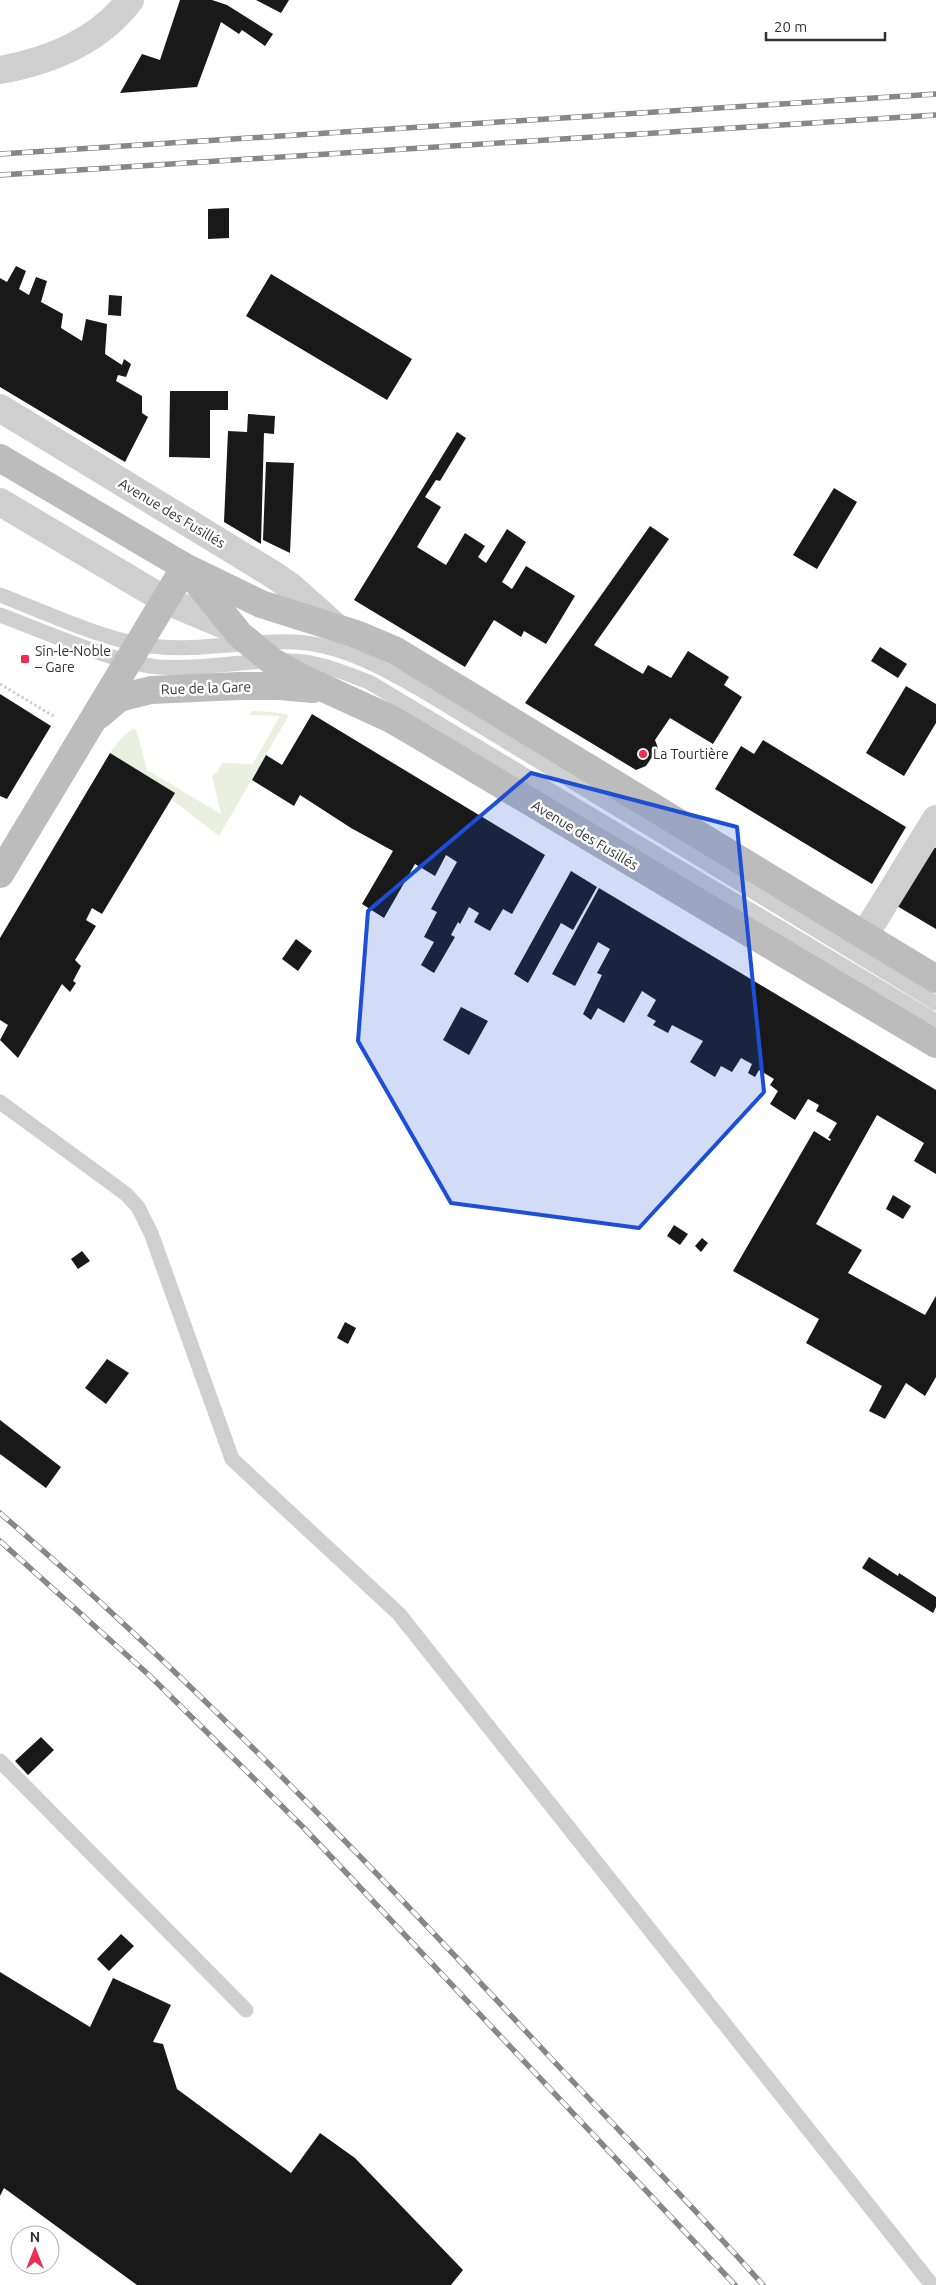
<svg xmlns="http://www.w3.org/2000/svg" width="936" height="2285" viewBox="0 0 936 2285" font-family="Ubuntu,sans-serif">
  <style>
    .green { fill: #eaefe0 }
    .building { fill: #191919 }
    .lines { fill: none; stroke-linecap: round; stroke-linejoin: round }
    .path { stroke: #cfcfcf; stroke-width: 3; stroke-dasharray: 2.5 2.5; stroke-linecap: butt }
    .lane { stroke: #cfcfcf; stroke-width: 15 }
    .street { stroke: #cfcfcf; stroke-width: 28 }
    .secondary { stroke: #bcbcbc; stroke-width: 28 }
    .rail-casing { stroke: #878787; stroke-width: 5.5 }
    .rail { stroke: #fff; stroke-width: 4; stroke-dasharray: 11; stroke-linecap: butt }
    .marked { fill: #1d4ed8; fill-opacity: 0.2; stroke: #1d4ed8; stroke-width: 4; stroke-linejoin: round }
    .poi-dot { fill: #f02d50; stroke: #fff; stroke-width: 2 }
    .labels { text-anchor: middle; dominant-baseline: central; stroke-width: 5; stroke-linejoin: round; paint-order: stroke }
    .street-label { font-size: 14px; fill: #323232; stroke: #fff }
    .poi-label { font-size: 14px; fill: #323232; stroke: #fff; text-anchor: start }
  </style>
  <rect width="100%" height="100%" fill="#fff"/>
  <path class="green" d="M252,711l21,1 16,3 -70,121 -48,-37 3,-6 -64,-40 13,-17 11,-8 3,4 10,38 74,44 -9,-38 5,-4 5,-9 31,1 27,-48 -31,-1z"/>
  <path class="building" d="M180,0h32l15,5 46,29 -8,12 -23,-16 -3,4 -18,-12 -24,65 -77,6 22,-39 18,6z
    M256,0h33l-8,13z
    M229,208v30l-21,1v-30z
    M16,266l10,5 -7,18 10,6 7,-18 11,4 -6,21 22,12 -2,14 21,13 4,-22 21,5 -2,30 17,11 2,-6 7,5 -5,13 -8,-2 -2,6 26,15v17l6,4 -23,45 -125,-75v-109l7,4z
    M271,274l141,85 -25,41 -141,-84z
    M109,295l13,1 -1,20 -13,-1z
    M170,391h58v19h-18v48l-41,-1z
    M248,414l27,2 -1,18 -10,-1 -3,111 -37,-22 4,-91 19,1z
    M457,432l9,6 -26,43 -4,-1 -11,17 16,10 -24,40 29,18 19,-32 20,13 -7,11 8,6 21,-34 19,13 -24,40 10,7 14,-23 49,30 -29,48 -22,-13 -3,6 -27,-17 -29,47 -111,-67z
    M266,462l28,1 -4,90 -27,-13z
    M834,488l23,14 -40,67 -24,-14z
    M650,526l19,13 -75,106 49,29 5,-9 23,13 17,-27 41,26 -5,8 18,12 -29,47 -43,-26 -15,22 3,8 -12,18 -10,4 -111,-67z
    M880,647l27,17 -9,14 -27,-17z
    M906,686l30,18v19l-32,53 -38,-23z
    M0,694l51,32 -44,73 -7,-3z
    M312,714l233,141 -33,59 -9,-5 -13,22 -16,-9 5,-9 -10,-6 -9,17 -2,-2 -7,13 4,2 -21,36 -13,-8 13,-23 -10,-5 13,-25 -6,-3 26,-47 -11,-7 -11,21 -20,-12 -31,54 -22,-14 31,-53 -42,-23 -51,-33 -6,11 -42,-26 14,-25 16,10z
    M763,740l143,87 -34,57 -157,-95 26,-43 13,8z
    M110,753l65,40 -73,121 -10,-6 -6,12 10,6 -21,34 6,6 -8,15 3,2 -6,9 -8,-8 -44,74 -18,-18 8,-15 -8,-5v-82z
    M933,847l3,1v81l-39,-23z
    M571,871l26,16 -24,43 -12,-7 -33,60 -14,-9z
    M599,888l337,202v84l-22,-13 10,-18 -47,-28 -61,109 46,26 -14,23 77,42 11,-19v81l-11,19 -19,-13 -21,36 -16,-8 13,-25 -76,-43 13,-24 -86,-48 81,-140 16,10 1,-2 -3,-1 9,-15 -21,-12 3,-6 -11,-6 -13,21 -25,-16 8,-13 -8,-6 4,-6 -15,-9 -4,7 -7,-4 4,-9 -11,-6 -9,14 -11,-6 -6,11 -25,-15 13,-21 -31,-16 -4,8 -15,-8 3,-4 -9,-5 9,-16 -14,-9 -18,32 -26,-15 -7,12 -8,-6 19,-39 -5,-2 13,-24 -12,-7 -23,44 -23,-12z
    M296,939l16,12 -14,20 -16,-12z
    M461,1007l27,14 -19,34 -26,-15z
    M893,1195l18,11 -8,13 -17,-10z
    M674,1225l14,9 -8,11 -13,-9z
    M702,1238l6,5 -7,9 -6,-6z
    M82,1251l8,10 -12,8 -7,-10z
    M345,1322l11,6 -8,16 -11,-6z
    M107,1359l22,14 -23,31 -21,-16z
    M0,1420l61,47 -15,21 -46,-34z
    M869,1557l29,19 1,-3 37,24v10l-3,6 -71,-45z
    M41,1737l13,13 -26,25 -13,-14z
    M121,1934l13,12 -25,25 -12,-12z
    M0,1972l90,55 23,-49 58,27 -18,37 10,2 14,45 114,84 29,-40 35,25 108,112 -12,15h-314l-133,-97 -4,8z"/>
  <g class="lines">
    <path class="path" d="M0,684l55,33"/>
    <path class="lane" d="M0,595c45,17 103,45 150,51 49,6 96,-6 144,-4 49,2 95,29 136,53l506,308
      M0,615c46,17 111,47 159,52 50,4 102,-12 152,-4 21,4 39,12 58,19l567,339
      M0,1102l126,92 12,13 13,26 81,226 167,155 533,671
      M0,1761l246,249"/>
    <path class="street" d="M0,70c50,-9 99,-29 130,-70
      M0,408l274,167 17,12 45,40
      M0,502l165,98 69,29
      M864,936l72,-117"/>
    <path class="secondary" d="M0,458l185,109 76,37 95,30 40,17 540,328
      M189,572l51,63 33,27 31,17 87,40 29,17 516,308
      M99,715l20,-17 32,-8 88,-4h41l33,3
      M0,874l185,-307"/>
    <defs>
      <path id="rail" d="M0,154l936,-60
        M0,175l936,-60
        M0,1513c195,168 372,353 547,541 72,77 146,152 216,231
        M0,1541l150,135 154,152 431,457"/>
    </defs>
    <use href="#rail" class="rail-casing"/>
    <use href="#rail" class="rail"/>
  </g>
  <path class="marked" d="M531,773l206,54 27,265 -125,136 -188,-25 -93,-162 10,-130z"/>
  <g class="poi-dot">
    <rect x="20" y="654" width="10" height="10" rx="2.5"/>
    <circle cx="643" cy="754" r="5"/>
  </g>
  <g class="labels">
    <g class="street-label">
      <text transform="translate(172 513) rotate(31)">Avenue des Fusillés</text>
      <text transform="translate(206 688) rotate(-2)">Rue de la Gare</text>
      <text transform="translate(585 835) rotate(31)">Avenue des Fusillés</text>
    </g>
    <g class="poi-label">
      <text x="35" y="651">Sin-le-Noble<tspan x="35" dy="16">– Gare</tspan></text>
      <text x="653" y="754">La Tourtière</text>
    </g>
  </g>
  <g transform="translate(35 2250)"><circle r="24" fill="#ffffff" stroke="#adadad"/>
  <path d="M0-4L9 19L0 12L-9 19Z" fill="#f02d50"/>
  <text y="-8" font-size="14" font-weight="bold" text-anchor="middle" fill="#323232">N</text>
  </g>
  <path d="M766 32v8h119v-8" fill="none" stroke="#323232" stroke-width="2.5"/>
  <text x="774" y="32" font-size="15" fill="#323232" stroke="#ffffff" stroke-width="4" paint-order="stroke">20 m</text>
</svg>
